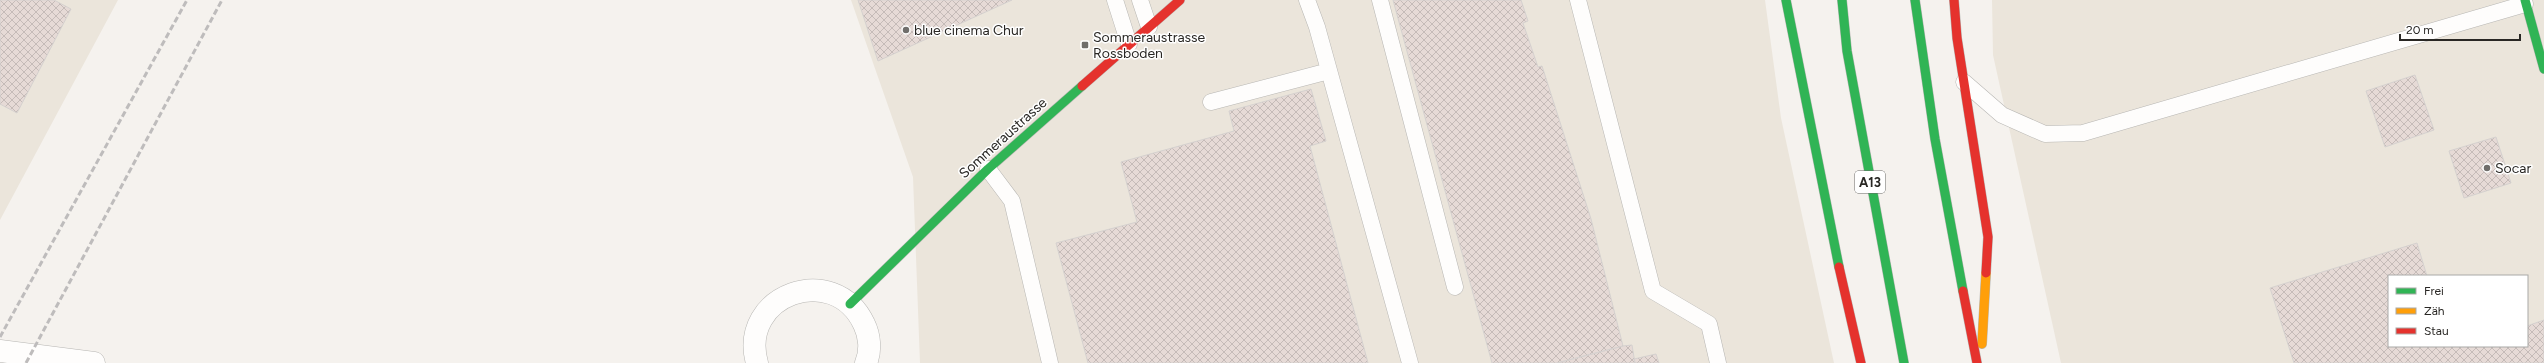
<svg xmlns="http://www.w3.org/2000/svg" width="2544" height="363" viewBox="0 0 2544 363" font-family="Figtree,sans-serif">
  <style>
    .built { fill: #ebe5db; fill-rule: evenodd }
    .building { fill: url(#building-cross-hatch); stroke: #d5d1cf }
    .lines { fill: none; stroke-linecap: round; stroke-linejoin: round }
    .lane-casing { stroke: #b7b6b3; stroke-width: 17 }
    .street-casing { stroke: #b7b6b3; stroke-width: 23 }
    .fast-casing { stroke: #b7b6b3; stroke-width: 10 }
    .slow-casing { stroke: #b7b6b3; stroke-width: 10 }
    .jam-casing { stroke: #b7b6b3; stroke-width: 10 }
    .lane { stroke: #fefdfc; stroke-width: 16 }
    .street { stroke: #fefdfc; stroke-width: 22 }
    .fast { stroke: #30b455; stroke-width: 9 }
    .slow { stroke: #ff9f0a; stroke-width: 9 }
    .jam { stroke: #e5322d; stroke-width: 9 }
    .rail { stroke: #bebcbc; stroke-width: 3; stroke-dasharray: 6 3; stroke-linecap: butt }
    .poi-dot { fill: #706e6b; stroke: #fff; stroke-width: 1.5 }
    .labels { text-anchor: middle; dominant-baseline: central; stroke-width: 3; stroke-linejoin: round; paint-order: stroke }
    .shield { fill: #fff; stroke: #696866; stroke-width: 1 }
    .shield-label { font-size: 13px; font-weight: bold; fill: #292724 }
    .poi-label { font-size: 14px; fill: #292724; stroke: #fff; text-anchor: start }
    .street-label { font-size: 14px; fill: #292724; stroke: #fff }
  </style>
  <defs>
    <pattern id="building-cross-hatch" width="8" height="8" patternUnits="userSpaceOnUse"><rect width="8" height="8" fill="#e6dad6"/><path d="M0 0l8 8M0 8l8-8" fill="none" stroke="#c5bbb8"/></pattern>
  </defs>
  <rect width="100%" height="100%" fill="#f5f2ee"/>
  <path class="built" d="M0,0h118l-118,220z
    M851,0h914l16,118 53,245h-914l-7,-186z
    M1992,0h552v363h-483l-68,-308zM2389,276h138v70h-138z"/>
  <path class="building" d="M0,0h54l17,9 -54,104 -17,-9z
    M858,0h154l-134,61z
    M1393,0h128l7,21 -5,2 15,44 4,-1 49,153 32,127 -66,17h-65z
    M2415,75l19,55 -49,17 -19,-56z
    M1311,89l15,52 -16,5 58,217h-280l-32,-120 81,-21 -16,-60 113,-31 -5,-20z
    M2496,137l15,46 -47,15 -15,-47z
    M2417,243l10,33h-38v70h138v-20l17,-6v43h-250l-24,-75z
    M1632,345l3,18h-78l66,-17z
    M1656,354l3,9h-24l-1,-4z"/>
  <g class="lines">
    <defs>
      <path id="lane" d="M1115,0l14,44
        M1140,0l9,27
        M1307,0l10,27 93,336
        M1380,0l75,287
        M1578,0l75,291 56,33 9,39
        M1964,82l38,33 43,19 38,-1 442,-129
        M1211,102l118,-31
        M988,169l24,32 38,162"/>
      <path id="street" d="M0,351l94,12
        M757,363c-19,-68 77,-103 107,-39 6,12 7,27 2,39"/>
      <path id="fast" d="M1786,0l53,267
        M1842,0l5,51 57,312
        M1915,0l20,139 28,152
        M2525,0l19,69
        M850,304l138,-135 94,-83"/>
      <path id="slow" d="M1982,344l4,-71"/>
      <path id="jam" d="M1954,0l3,38 31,199 -2,36
        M1082,86l98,-86
        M1839,267l22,96
        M1963,291l14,72"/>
    </defs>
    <use href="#lane" class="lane-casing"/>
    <use href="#street" class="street-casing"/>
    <use href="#fast" class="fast-casing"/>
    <use href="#slow" class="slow-casing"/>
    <use href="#jam" class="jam-casing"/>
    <use href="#lane" class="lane"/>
    <use href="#street" class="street"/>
    <use href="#fast" class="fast"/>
    <use href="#slow" class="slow"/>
    <use href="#jam" class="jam"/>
    <path class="rail" d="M0,337l187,-337
      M26,363l196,-363"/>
  </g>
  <g class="poi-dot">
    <circle cx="906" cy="30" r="4"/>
    <rect x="1081" y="41" width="8" height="8" rx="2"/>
    <circle cx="2487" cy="168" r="4"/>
  </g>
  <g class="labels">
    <rect class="shield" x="1855" y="171" width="30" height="22" rx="3"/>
    <g class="shield-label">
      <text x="1870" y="182">A13</text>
    </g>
    <g class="poi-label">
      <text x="914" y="30">blue cinema Chur</text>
      <text x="1093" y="37">Sommeraustrasse<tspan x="1093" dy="16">Rossboden</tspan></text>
      <text x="2495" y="168">Socar</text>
    </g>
    <g class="street-label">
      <text transform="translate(1003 138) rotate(-42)">Sommeraustrasse</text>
    </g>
  </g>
  <rect x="2388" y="275" width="140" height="72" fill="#ffffff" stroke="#a9a9a7"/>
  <rect x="2396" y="288" width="20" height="6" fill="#30b455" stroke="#a9a9a7"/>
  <text x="2424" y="295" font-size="12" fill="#292724">Frei</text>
  <rect x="2396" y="308" width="20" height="6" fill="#ff9f0a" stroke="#a9a9a7"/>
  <text x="2424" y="315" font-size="12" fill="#292724">Zäh</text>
  <rect x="2396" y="328" width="20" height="6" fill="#e5322d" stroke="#a9a9a7"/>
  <text x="2424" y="335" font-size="12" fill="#292724">Stau</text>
  <path d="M2400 34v6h120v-6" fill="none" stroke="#292724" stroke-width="2"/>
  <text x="2406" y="34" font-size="12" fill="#292724" stroke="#ffffff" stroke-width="3" paint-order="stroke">20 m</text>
</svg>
